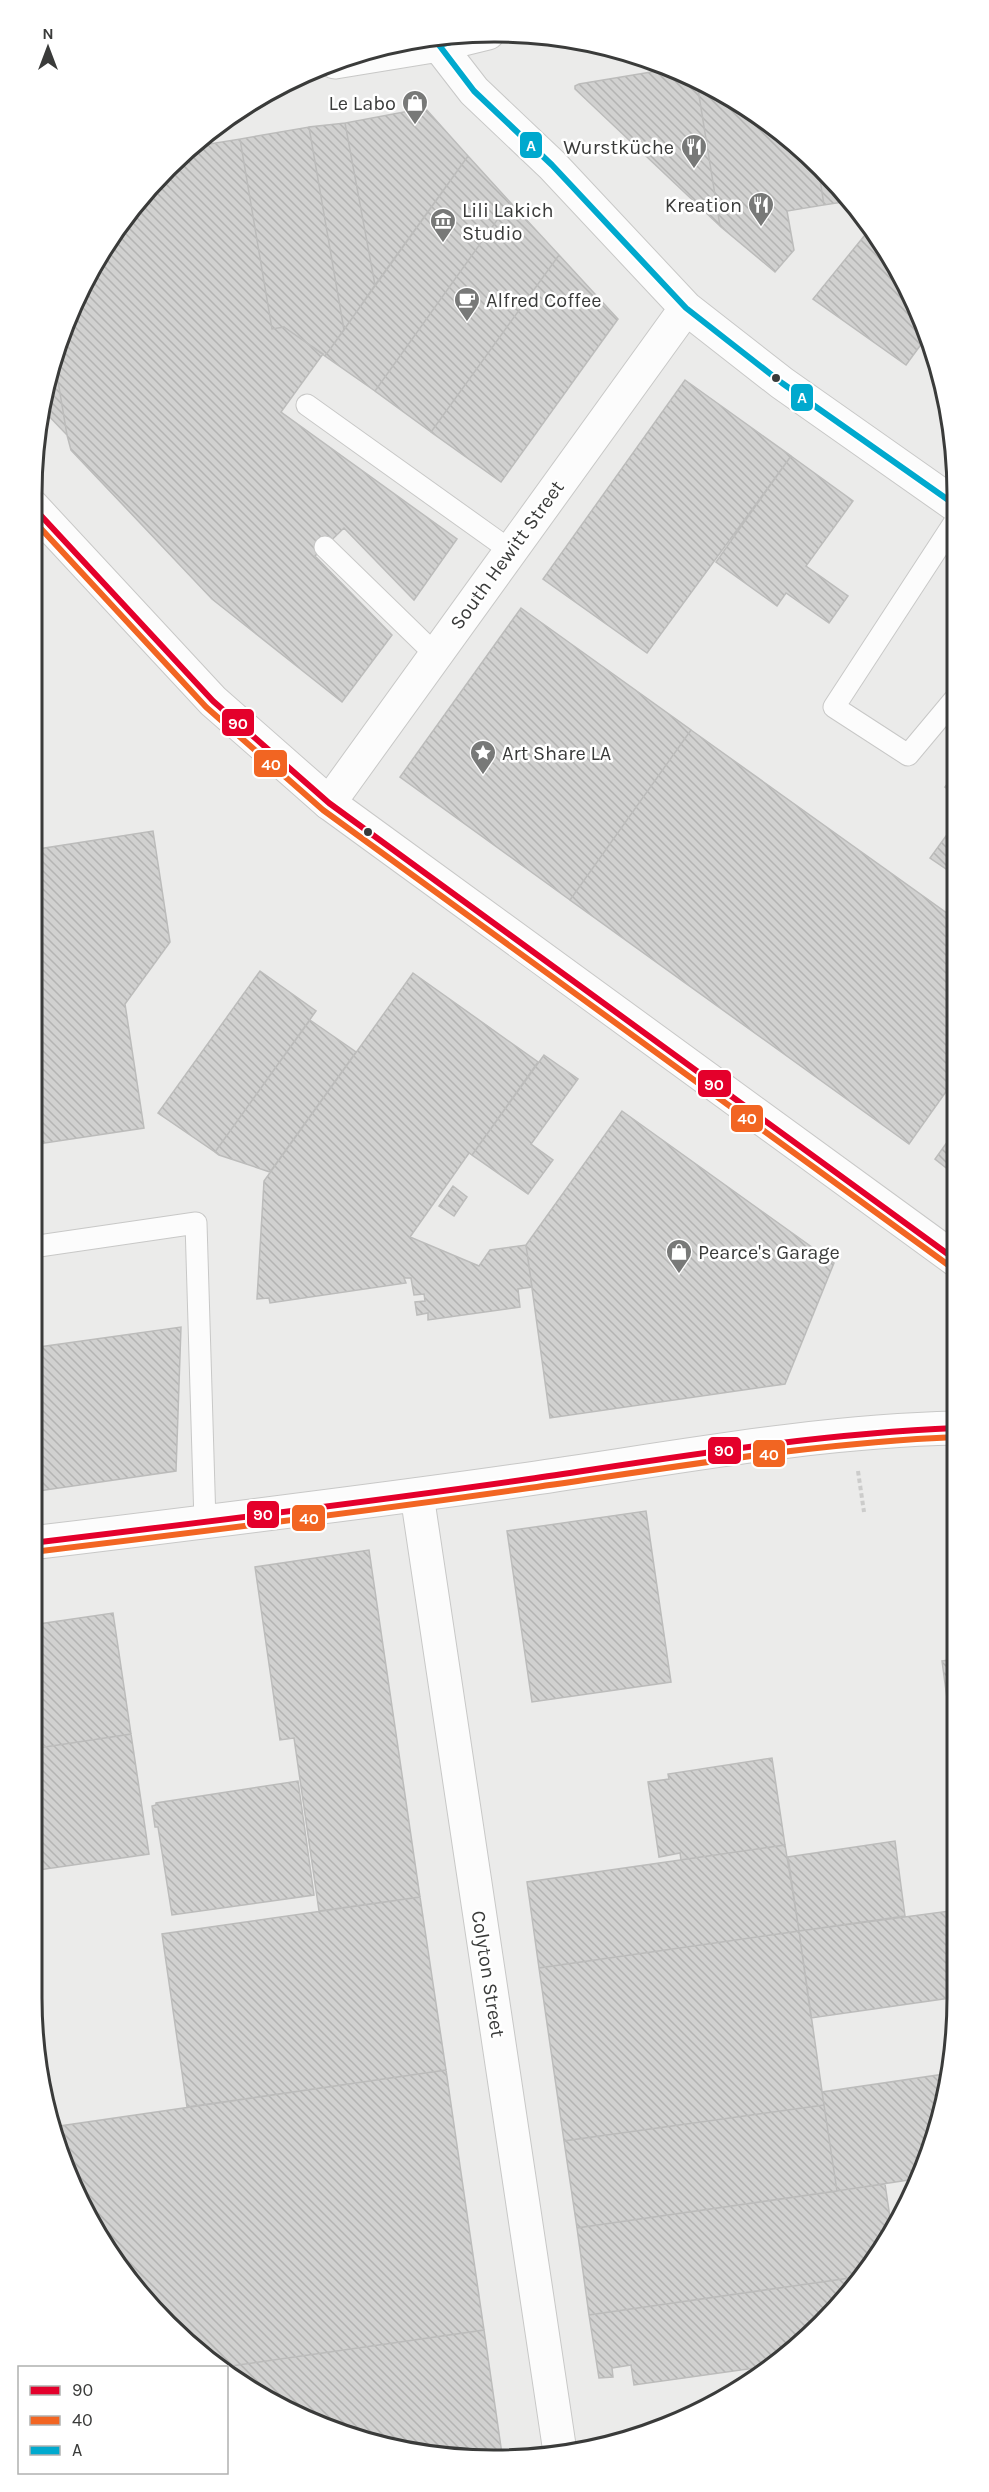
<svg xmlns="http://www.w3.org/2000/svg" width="989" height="2492" viewBox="0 0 989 2492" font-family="Karla,sans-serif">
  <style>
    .building { fill: url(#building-back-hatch); stroke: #bcbcbb; stroke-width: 1.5 }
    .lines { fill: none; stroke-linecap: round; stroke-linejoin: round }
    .service-casing { stroke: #c8c8c7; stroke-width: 23 }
    .minor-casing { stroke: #c8c8c7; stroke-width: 35 }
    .primary-casing { stroke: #c8c8c7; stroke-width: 35 }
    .path { stroke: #cccccb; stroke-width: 4; stroke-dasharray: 4.5 3; stroke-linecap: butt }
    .service { stroke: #fcfcfc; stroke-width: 21 }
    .minor { stroke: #fcfcfc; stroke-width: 33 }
    .primary { stroke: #fcfcfc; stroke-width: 33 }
    .bus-1-casing { stroke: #fff; stroke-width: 10 }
    .bus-2-casing { stroke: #fff; stroke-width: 10 }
    .bus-3-casing { stroke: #fff; stroke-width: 10 }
    .bus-1 { stroke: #e4002b; stroke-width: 6 }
    .bus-2 { stroke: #f26522; stroke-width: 6 }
    .bus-3 { stroke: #00a9ce; stroke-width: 6 }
    .bus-dot { fill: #3a3b3a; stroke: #fff; stroke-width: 2 }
    .labels { text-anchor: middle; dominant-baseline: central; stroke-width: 5; stroke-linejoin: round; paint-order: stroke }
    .poi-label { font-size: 20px; fill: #3a3b3a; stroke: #fff; text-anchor: start }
    .street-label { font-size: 20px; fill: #3a3b3a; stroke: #fff }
    .rim { fill: none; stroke: #3a3b3a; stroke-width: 3 }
    .line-badge { stroke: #fff; stroke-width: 2 }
    .badge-label { font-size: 16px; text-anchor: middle; font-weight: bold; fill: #fff }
  </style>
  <defs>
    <pattern id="building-back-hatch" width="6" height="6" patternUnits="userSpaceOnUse" patternTransform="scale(1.5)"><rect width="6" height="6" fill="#d1d1d0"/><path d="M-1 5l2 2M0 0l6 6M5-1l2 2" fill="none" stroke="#b4b4b3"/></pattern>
  </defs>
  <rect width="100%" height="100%" fill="#ebebea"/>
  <path class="building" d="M669,69l28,14 23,143 -145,-137v-3l4,-2z
    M697,83l55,27 66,57 6,38 -37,6 7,39 -19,22 -55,-46z
    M425,108l43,48 -93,129 -30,-162z
    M345,123l30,162 -31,45 -35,-203z
    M309,127l35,203 -19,26 -41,-29 -12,2 -32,-190z
    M240,139l32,190 12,-2 39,27 -42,58 176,127 -43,61 -70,-72 -29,28 77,79 -50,67 -130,-103 -141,-149 -4,-15 -13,-78 2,-11 37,-83 53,-74 45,-42z
    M468,156l42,46 -135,189 -50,-35z
    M818,167l25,22 7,12 -26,4z
    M510,202l49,53 -128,177 -56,-41z
    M872,234l38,56 15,49 -19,26 -93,-66 52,-64z
    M559,255l59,64 -117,163 -70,-50z
    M54,357l13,78 -22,-23z
    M685,380l106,76 -144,197 -104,-74z
    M791,456l62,45 -47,65 42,30 -19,27 -43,-30 -9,13 -61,-44z
    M521,608l170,122 -121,170 -170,-123z
    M691,730l264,189v160l-46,65 -339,-244z
    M954,774v20l-9,-7z
    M954,825l1,50 -25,-17z
    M153,831l17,111 -45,62 19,124 -112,17v-295z
    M260,971l56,40 -101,141 -57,-39z
    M413,973l125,89 -66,93 -3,-2 -59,84 69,29 11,-16 36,-5 6,42 -14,2 2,18 -92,13v-7l-11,2 -2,-13 10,-1 -1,-7 -10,1 -3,-17h-7l2,5 -136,20 -1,-5 -12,1 7,-118z
    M310,1020l46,32 -86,120 -51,-17 -4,-3z
    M544,1055l34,24 -47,65 22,16 -25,34 -56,-39z
    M622,1111l212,152 -49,121 -235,34 -24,-173z
    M955,1131v44l-20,-16z
    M453,1186l14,11 -13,19 -15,-10z
    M181,1327l-5,144 -144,21v-144z
    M646,1511l25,171 -139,20 -25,-171z
    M369,1550l51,347 -101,14 -25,-173 -14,2 -25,-173z
    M113,1613l18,121 -99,15v-124z
    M957,1659v114l-15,-112z
    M131,1734l18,120 -117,17v-122z
    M772,1758l13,87 -104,15 -1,-7 -21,4 -11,-75 21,-3 -1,-5z
    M298,1781l16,114 -142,20 -14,-88h-3l-3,-21 4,-1v-2z
    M957,1793v20l-5,1 -3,-20z
    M895,1841l10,75 -106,15 -11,-74z
    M785,1845l14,86 -260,37 -12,-86z
    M420,1897l26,173 -259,37 -25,-173z
    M957,1910v87l-146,21 -12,-87z
    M799,1931l25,174 -260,36 -25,-173z
    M446,2070l38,260 -260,37 -78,-64 -53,-74 -37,-82 -3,-20z
    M945,2074l-12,72 -18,33 -78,12 -15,-99z
    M824,2105l13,86 -260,37 -13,-87z
    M885,2184l6,40 -27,52 -275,39 -12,-87z
    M864,2276l-2,4 -11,10 -2,-12z
    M849,2278l2,12 -82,76 -135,19 -3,-20 -19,3 1,9 -14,1 -10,-63z
    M484,2330l18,124 -68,2 -88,-20 -83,-37 -39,-32z"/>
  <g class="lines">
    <defs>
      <path id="service" d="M307,405l204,146
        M954,523l-120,184 74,48 46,-55
        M325,547l111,108
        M32,1247l164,-24 9,299"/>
      <path id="minor" d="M433,38l41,53 78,74 134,143 96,75 172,121
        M335,62l104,-17 49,-12
        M329,803l357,-495
        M417,1495l143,957"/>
      <path id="primary" d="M32,506l181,195 116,102 627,457
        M32,1543c165,-20 331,-40 497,-64 140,-20 285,-48 427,-51"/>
    </defs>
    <use href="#service" class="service-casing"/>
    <use href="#minor" class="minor-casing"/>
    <use href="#primary" class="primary-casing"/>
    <path class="path" d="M858,1471l6,41"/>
    <use href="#service" class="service"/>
    <use href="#minor" class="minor"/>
    <use href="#primary" class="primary"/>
    <defs>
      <path id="bus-1" d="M32,506l181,195 116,102 627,457
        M32,1543c166,-20 331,-40 497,-64 142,-21 283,-45 427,-51"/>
      <path id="bus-2" d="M32,519l174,188 117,103 628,457
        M33,1552c166,-20 331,-40 496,-64 142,-20 283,-45 427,-51"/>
      <path id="bus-3" d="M487,33l-48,12 35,46 78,74 134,143 96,75 172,121"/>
    </defs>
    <use href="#bus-1" class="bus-1-casing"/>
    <use href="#bus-2" class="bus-2-casing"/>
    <use href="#bus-3" class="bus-3-casing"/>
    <use href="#bus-1" class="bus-1"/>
    <use href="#bus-2" class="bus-2"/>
    <use href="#bus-3" class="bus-3"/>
  </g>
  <defs>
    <symbol id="shop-pin" viewBox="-11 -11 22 30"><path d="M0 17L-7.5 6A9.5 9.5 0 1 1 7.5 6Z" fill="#787978" stroke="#fff"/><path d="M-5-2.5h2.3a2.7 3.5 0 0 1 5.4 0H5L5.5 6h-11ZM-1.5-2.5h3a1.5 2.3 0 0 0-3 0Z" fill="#fff"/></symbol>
    <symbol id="restaurant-pin" viewBox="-11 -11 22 30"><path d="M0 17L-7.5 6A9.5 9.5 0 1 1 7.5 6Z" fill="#787978" stroke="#fff"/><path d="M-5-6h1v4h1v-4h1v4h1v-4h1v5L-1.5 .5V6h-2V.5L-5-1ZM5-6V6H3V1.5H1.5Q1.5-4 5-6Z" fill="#fff"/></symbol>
    <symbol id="museum-pin" viewBox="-11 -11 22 30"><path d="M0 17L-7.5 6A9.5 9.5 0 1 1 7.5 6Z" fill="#787978" stroke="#fff"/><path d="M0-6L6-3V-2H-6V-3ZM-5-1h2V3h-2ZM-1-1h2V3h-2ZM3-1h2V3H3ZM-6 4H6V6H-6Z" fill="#fff"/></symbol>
    <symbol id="cafe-pin" viewBox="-11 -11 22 30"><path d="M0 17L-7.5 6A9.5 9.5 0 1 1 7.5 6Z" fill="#787978" stroke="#fff"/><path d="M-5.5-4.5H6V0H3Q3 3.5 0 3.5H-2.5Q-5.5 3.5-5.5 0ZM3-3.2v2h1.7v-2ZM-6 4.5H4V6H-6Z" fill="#fff"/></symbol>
    <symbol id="sight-pin" viewBox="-11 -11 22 30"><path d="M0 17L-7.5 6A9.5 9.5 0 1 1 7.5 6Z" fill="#787978" stroke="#fff"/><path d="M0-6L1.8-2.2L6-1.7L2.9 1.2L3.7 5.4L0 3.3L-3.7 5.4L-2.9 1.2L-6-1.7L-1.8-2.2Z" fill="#fff"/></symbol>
  </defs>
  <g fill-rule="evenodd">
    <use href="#shop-pin" x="400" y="88" width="30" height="40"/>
    <use href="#restaurant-pin" x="679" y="132" width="30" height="40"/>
    <use href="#restaurant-pin" x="746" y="190" width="30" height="40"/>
    <use href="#museum-pin" x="428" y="206" width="30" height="40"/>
    <use href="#cafe-pin" x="452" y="285" width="30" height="40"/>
    <use href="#sight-pin" x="468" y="738" width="30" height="40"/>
    <use href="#shop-pin" x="664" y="1237" width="30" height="40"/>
  </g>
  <g class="bus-dot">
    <circle cx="776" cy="378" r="5"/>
    <circle cx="368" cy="832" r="5"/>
  </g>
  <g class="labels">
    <g class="poi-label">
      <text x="396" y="103" text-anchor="end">Le Labo</text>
      <text x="674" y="147" text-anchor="end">Wurstküche</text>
      <text x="742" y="205" text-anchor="end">Kreation</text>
      <text x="462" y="210">Lili Lakich<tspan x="462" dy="23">Studio</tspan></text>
      <text x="486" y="300">Alfred Coffee</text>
      <text x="502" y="753">Art Share LA</text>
      <text x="698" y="1252">Pearce's Garage</text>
    </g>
    <g class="street-label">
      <text transform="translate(507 555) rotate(-54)">South Hewitt Street</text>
      <text transform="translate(488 1974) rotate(81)">Colyton Street</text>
    </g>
  </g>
  <path d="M0 0H989V2492H0ZM494 42H495A452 452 0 0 1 947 494V1998A452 452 0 0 1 495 2450H494A452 452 0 0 1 42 1998V494A452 452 0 0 1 494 42Z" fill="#fff" fill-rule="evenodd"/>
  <path class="rim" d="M494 42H495A452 452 0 0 1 947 494V1998A452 452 0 0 1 495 2450H494A452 452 0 0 1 42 1998V494A452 452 0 0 1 494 42Z"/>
  <g class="line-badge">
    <rect x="519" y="131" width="24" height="28" rx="6" fill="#00a9ce"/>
    <rect x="790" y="383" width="24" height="29" rx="6" fill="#00a9ce"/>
    <rect x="221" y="708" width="34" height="29" rx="6" fill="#e4002b"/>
    <rect x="253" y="749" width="35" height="29" rx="6" fill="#f26522"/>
    <rect x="697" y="1069" width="35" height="29" rx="6" fill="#e4002b"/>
    <rect x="730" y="1104" width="34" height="29" rx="6" fill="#f26522"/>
    <rect x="707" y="1436" width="35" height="29" rx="6" fill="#e4002b"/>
    <rect x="752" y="1439" width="34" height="29" rx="6" fill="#f26522"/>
    <rect x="246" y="1500" width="34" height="29" rx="6" fill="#e4002b"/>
    <rect x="291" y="1504" width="35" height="28" rx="6" fill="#f26522"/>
  </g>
  <g class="badge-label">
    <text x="531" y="151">A</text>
    <text x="802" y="403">A</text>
    <text x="238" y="729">90</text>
    <text x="271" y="770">40</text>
    <text x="714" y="1090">90</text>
    <text x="747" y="1124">40</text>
    <text x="724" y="1456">90</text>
    <text x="769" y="1460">40</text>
    <text x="263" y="1520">90</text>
    <text x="309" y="1524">40</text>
  </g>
  <rect x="18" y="2366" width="210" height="108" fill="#ffffff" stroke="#b0b1b0" stroke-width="1.5"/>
  <rect x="30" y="2386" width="30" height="9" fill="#e4002b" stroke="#b0b1b0" stroke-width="1.5"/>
  <text x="72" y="2396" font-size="18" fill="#3a3b3a">90</text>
  <rect x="30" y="2416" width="30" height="9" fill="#f26522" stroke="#b0b1b0" stroke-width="1.5"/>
  <text x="72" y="2426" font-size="18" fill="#3a3b3a">40</text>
  <rect x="30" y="2446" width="30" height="9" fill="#00a9ce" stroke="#b0b1b0" stroke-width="1.5"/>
  <text x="72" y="2456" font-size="18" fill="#3a3b3a">A</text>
  <g transform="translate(48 48)" stroke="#ffffff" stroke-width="4.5" paint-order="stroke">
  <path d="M0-4.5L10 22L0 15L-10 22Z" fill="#3a3b3a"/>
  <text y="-9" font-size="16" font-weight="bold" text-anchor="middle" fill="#3a3b3a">N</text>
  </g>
</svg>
